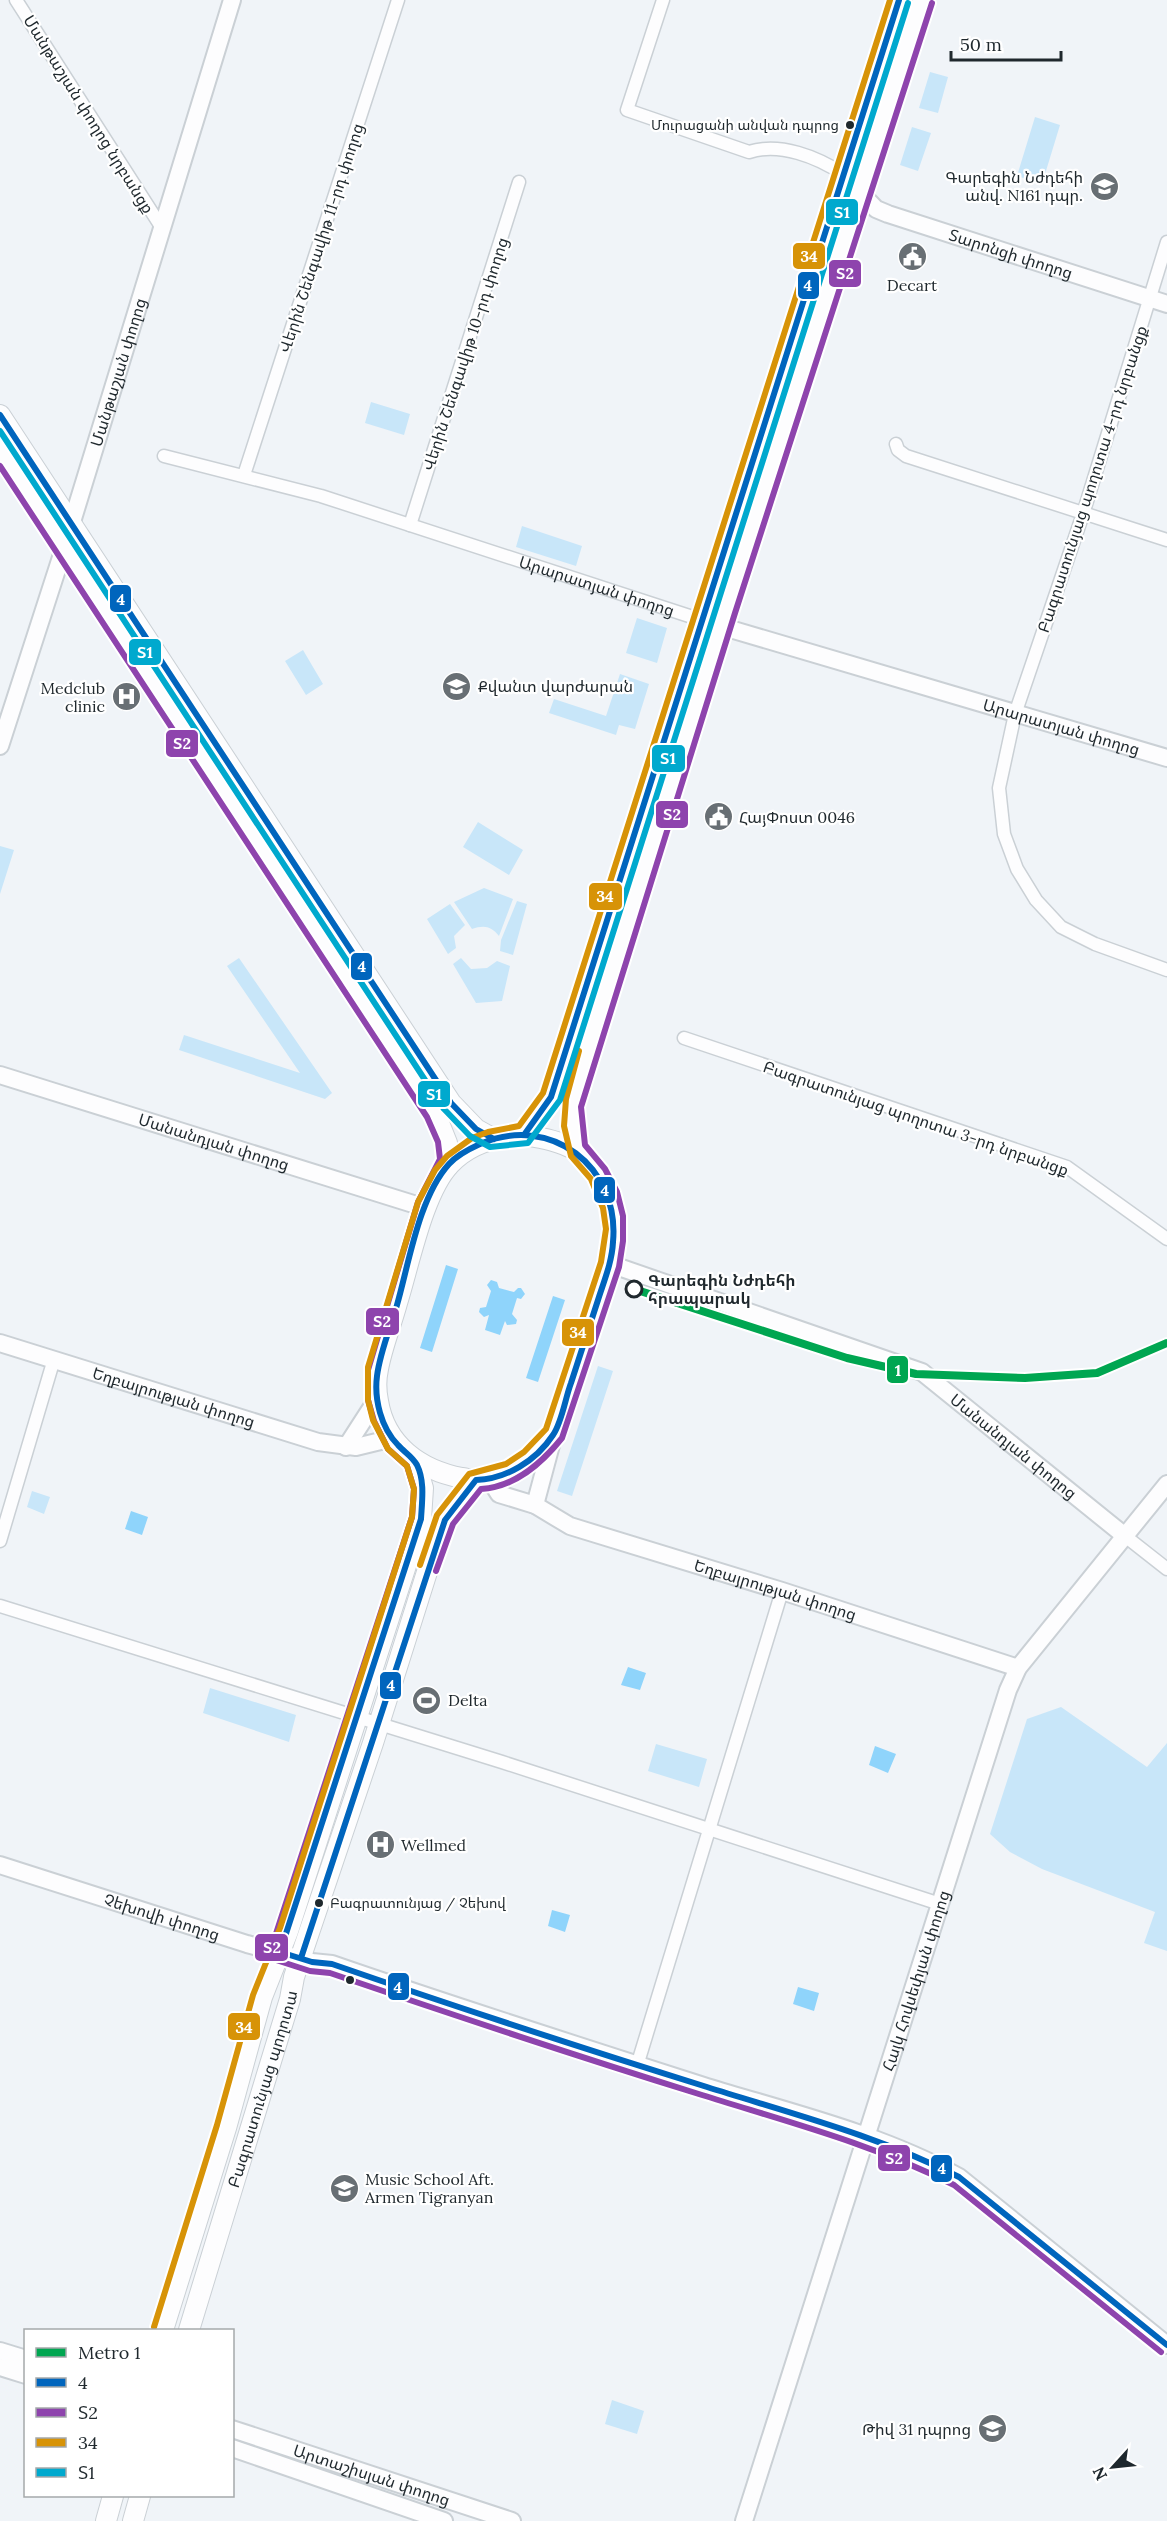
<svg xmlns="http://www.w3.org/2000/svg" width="1167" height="2521" viewBox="0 0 1167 2521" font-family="Lora,'Noto Sans Armenian',serif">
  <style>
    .green { fill: #c8e6f9 }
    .water { fill: #8fd4fb }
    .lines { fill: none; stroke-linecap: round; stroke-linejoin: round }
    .street-casing { stroke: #cad0d5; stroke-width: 15 }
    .secondary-casing { stroke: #cad0d5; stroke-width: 20 }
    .primary-casing { stroke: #cad0d5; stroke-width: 22 }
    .street { stroke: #fdfdfe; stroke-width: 12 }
    .secondary { stroke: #fdfdfe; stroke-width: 16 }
    .primary { stroke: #fdfdfe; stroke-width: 20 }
    .bus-1-casing { stroke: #fff; stroke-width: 10 }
    .bus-2-casing { stroke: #fff; stroke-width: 10 }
    .bus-3-casing { stroke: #fff; stroke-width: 10 }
    .bus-4-casing { stroke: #fff; stroke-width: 10 }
    .bus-1 { stroke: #0065bd; stroke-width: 6 }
    .bus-2 { stroke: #8e44ad; stroke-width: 6 }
    .bus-3 { stroke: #d79307; stroke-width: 6 }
    .bus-4 { stroke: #00a9ce; stroke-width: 6 }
    .metro-1-casing { stroke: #fff; stroke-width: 12 }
    .metro-1 { stroke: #00a651; stroke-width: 8 }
    .bus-dot { fill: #1f282d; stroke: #fff; stroke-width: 2 }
    .stop-dot { fill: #fff; stroke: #1f282d; stroke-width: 3 }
    .labels { text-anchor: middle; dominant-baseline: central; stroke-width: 4.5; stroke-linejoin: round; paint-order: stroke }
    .bus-label { font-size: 14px; fill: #1f282d; stroke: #fff; text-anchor: end }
    .street-label { font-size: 16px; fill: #1f282d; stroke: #fff }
    .poi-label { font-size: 16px; fill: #1f282d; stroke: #fff; text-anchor: start }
    .stop-label { font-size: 16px; font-weight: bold; fill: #1f282d; stroke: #fff; text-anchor: start }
    .line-badge { stroke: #fff; stroke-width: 2 }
    .badge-label { font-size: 16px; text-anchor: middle; font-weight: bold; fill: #fff }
  </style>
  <rect width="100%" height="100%" fill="#f0f4f8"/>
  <path class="green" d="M930,72l18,5 -10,36 -19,-5z
    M1035,117l25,8 -18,59 -25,-8z
    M912,127l19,6 -13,38 -18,-6z
    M371,402l39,12 -6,21 -39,-12z
    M522,526l60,20 -6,20 -60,-19z
    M637,618l30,10 -10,35 -31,-10z
    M303,650l20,34 -17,11 -21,-34z
    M620,674l29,10 -14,45 -16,-4 -3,10 -67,-22 5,-14 52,17z
    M478,822l45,28 -14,25 -46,-28z
    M0,846l14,4 -14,44z
    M484,888l29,11 -14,37c-8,-10 -15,-11 -27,-7l-18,-27z
    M517,901l10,3 -14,51 -13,-4 1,-11z
    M450,904l15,21 -11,11 2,12 -8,6 -21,-35z
    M239,958l93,135 -7,6 -146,-49 5,-15 116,38 -73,-107z
    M461,958l10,11 16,-1 10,-7 13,5 -8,35 -26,2 -23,-39z
    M598,1366l15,5 -41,125 -15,-5z
    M32,1491l18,6 -6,17 -17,-7z
    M210,1688l86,27 -7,27 -86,-29z
    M1061,1707l86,60 20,-24v208l-23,-8 11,-31 -113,-43 -32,-17 -20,-18 37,-115z
    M656,1744l51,15 -8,28 -51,-16z
    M612,2400l32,11 -7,23 -32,-10z"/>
  <path class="water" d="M446,1265l12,4 -26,83 -12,-4z
    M491,1280l6,2 2,6 15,4 4,-4h3l4,6 -4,5 -4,-1 -5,16 5,6 -1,4 -9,1 -2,-4 -5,14 -15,-5 4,-15 -5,2 -5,-5 1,-4 6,-1 5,-16 -4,-6z
    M553,1296l12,4 -27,82 -12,-4z
    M131,1511l17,6 -6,18 -17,-6z
    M628,1667l18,6 -6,17 -19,-5z
    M875,1746l21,8 -8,19 -19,-8z
    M552,1910l18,5 -5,17 -17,-6z
    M798,1987l21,6 -5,18 -21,-7z"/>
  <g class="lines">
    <defs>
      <g id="street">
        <path d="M16,0l146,228"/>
        <path d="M663,0l-36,110 122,42c31,-10 68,5 94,22"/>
        <path d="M1167,242l-84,272 -68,200 -16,74 5,46 13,35 19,31 25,27 34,17 72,26"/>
        <path d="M896,444l2,6 8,6 261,84"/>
        <path id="s1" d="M164,456l157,40 399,130"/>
        <path d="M244,475l154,-475"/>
        <path d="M410,525l109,-343"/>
        <path d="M684,1038l383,129 100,72"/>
        <path d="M1125,1536l42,33"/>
        <path d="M0,1541l54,-182"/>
        <path d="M0,1606l502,156 438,142"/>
        <path d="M636,2069l146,-478"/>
      </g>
      <g id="secondary">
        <path id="s2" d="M854,186l22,23 12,5 279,90"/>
        <path id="s3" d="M720,626l447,132"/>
        <path id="s4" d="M0,746l64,-198 168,-548"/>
        <path id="s5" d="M0,1075l426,133"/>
        <path id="s6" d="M610,1264l312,108 203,164"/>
        <path id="s7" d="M0,1343l318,99 38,5 37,-9"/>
        <path d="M346,1447l31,-48"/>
        <path id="s8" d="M490,1480l9,14 36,11 35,21 212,65 236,77"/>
        <path d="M535,1505l19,-71"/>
        <path id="s9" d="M0,1865l247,79 65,18 20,2c124,43 250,83 375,123 85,26 174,47 252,90l208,168"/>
        <path d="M0,2351l26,8"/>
        <path d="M0,2367l26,8"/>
        <path id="s10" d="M232,2429l280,92"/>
        <path d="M232,2448l212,73"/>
        <path id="s11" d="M744,2521l264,-831 10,-22 149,-184"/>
      </g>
      <g id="primary">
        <path d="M0,415l451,688 25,26 18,10"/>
        <path d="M0,450l435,663 12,30 1,23"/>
        <path d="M524,1135l27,-38 348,-1097"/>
        <path d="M524,1135c18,3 37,6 53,16 36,23 43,75 33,113l-56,170c-17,21 -41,44 -70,47 -7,1 -15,-2 -22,-3 -42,-8 -77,-33 -84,-77 -2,-10 -2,-23 0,-32 4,-22 13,-44 19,-66 12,-38 26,-111 53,-139 19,-20 47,-28 74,-29z"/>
        <path d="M578,1151l-6,-45 154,-496 197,-610"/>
        <path d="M163,2330l63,-202 36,-131 26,-66 133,-412 2,-31 -8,-27"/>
        <path id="s12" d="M189,2330l101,-331 4,-22 79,-234 66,-209 6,-14 31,-40"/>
        <path d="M106,2521l7,-25"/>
        <path d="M133,2521l7,-25"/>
      </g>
    </defs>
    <use href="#street" class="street-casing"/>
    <use href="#secondary" class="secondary-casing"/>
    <use href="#primary" class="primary-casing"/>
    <use href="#street" class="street"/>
    <use href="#secondary" class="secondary"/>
    <use href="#primary" class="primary"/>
    <defs>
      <path id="bus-1" d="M0,415l451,688 25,26 18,10
        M524,1135l27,-38 348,-1097
        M301,1958l144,-438 31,-40c30,-1 60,-19 77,-45 9,-13 12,-36 18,-52 9,-28 18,-55 27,-83 6,-19 14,-38 15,-58 7,-75 -62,-129 -133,-98 -11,5 -23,11 -31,20 -30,33 -40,99 -52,141 -7,24 -17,47 -20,71 -3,23 4,52 21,69 6,7 14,11 19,20 8,16 5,36 4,54l-141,433 32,10 20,2c124,43 250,84 375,123 86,27 172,49 252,90l208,168"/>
      <path id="bus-2" d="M0,466l427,651 11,25 2,17 -22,43 -50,168v30l6,21 14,28 19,17 7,23 -2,28 -141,432 1,8 4,3 34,11 20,2c123,42 247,83 372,122 86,27 171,49 252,90l207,167
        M436,1571l17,-47 28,-35c34,-2 60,-25 81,-51l57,-171 4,-26v-25l-6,-24 -12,-23 -20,-24 -4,-38 154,-494 197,-610"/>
      <path id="bus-3" d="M420,1565l17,-50 32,-41 37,-10 18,-12 22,-23 55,-167 5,-33 -3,-21 -12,-29 -20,-23 -7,-30 2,-27 13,-48
        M154,2327l63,-202 36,-130 27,-67 132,-411 2,-28 -7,-23 -19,-17 -15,-29 -5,-20v-33l50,-165 17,-32 12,-14 25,-18 16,-6 31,-6 24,-33 347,-1093"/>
      <path id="bus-4" d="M0,431l444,678 26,27 20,11 38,-4 32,-43 348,-1097"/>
    </defs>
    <use href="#bus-1" class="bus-1-casing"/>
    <use href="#bus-2" class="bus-2-casing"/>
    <use href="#bus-3" class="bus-3-casing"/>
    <use href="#bus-4" class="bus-4-casing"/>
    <use href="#bus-1" class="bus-1"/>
    <use href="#bus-2" class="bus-2"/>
    <use href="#bus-3" class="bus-3"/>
    <use href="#bus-4" class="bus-4"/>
    <defs>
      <path id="metro-1" d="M634,1289l213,69 69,16 109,4 72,-5 70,-30"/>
    </defs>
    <use href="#metro-1" class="metro-1-casing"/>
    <use href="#metro-1" class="metro-1"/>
  </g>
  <defs>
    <symbol id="school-disc" viewBox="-11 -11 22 22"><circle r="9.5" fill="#686f74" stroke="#fff"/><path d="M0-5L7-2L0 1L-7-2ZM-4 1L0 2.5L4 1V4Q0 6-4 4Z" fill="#fff"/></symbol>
    <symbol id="civic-disc" viewBox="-11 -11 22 22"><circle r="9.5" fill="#686f74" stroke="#fff"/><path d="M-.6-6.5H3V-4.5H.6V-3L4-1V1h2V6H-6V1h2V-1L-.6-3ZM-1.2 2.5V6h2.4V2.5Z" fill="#fff"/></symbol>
    <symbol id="hospital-disc" viewBox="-11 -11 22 22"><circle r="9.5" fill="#686f74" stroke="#fff"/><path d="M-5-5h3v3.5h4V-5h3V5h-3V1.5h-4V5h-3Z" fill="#fff"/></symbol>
    <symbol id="stadium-disc" viewBox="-11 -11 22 22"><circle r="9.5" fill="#686f74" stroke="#fff"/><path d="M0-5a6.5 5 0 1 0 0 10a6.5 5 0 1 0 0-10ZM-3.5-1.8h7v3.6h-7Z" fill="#fff"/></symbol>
  </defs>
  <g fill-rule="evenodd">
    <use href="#school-disc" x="1088" y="170" width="33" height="33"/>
    <use href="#civic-disc" x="896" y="240" width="33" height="33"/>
    <use href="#school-disc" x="440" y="670" width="33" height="33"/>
    <use href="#hospital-disc" x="110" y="680" width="33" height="33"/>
    <use href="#civic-disc" x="702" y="800" width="33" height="33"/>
    <use href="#stadium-disc" x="410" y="1684" width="33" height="33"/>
    <use href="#hospital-disc" x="364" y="1828" width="33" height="33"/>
    <use href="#school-disc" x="328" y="2172" width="33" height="33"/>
    <use href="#school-disc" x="976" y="2412" width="33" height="33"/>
  </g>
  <g class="bus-dot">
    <circle cx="850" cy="125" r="5"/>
    <circle cx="319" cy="1903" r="5"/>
    <circle cx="350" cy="1980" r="5"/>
  </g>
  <circle class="stop-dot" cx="634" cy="1289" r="8"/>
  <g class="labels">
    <g class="bus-label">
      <text x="839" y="125">Մուրացանի անվան դպրոց</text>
      <text x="330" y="1903" text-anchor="start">Բագրատունյաց / Չեխով</text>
    </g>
    <g class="street-label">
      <text transform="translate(89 114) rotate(58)">Մանթաշյան փողոց նրբանցք</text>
      <text transform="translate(321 238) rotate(-72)">Վերին Շենգավիթ 11-րդ փողոց</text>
      <text stroke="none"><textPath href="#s2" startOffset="174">Տարոնցի փողոց</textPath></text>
      <text transform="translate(465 354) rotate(-72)">Վերին Շենգավիթ 10-րդ փողոց</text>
      <text stroke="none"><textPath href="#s4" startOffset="392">Մանթաշյան փողոց</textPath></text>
      <text transform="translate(1092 479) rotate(-72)">Բագրատունյաց պողոտա 4-րդ նրբանցք</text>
      <text stroke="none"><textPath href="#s1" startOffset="452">Արարատյան փողոց</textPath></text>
      <text stroke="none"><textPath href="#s3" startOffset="356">Արարատյան փողոց</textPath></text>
      <text transform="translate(916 1118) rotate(19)">Բագրատունյաց պողոտա 3-րդ նրբանցք</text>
      <text stroke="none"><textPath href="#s5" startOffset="224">Մանանդյան փողոց</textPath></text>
      <text stroke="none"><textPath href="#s7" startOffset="182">Եղբայրության փողոց</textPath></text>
      <text stroke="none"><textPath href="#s6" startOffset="448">Մանանդյան փողոց</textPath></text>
      <text stroke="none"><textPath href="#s8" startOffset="310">Եղբայրության փողոց</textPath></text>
      <text stroke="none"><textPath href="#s9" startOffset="170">Չեխովի փողոց</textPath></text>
      <text stroke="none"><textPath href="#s11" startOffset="567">Հայկ Հովսեփյան փողոց</textPath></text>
      <text stroke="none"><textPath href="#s12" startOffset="252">Բագրատունյաց պողոտա</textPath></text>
      <text stroke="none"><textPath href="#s10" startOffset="147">Արտաշիսյան փողոց</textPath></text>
    </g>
    <g class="poi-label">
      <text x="1083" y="177" text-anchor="end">Գարեգին Նժդեհի<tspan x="1083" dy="18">անվ. N161 դպր.</tspan></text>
      <text x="912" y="285" text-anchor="middle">Decart</text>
      <text x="478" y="686">Քվանտ վարժարան</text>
      <text x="105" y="688" text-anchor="end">Medclub<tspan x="105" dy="18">clinic</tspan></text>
      <text x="739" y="817">ՀայՓոստ 0046</text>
      <text x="448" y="1700">Delta</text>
      <text x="401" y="1845">Wellmed</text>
      <text x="365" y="2179">Music School Aft.<tspan x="365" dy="18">Armen Tigranyan</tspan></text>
      <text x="971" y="2429" text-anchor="end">Թիվ 31 դպրոց</text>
    </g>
    <g class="stop-label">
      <text x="648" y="1280">Գարեգին Նժդեհի<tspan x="648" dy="18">հրապարակ</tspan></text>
    </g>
  </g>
  <g class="line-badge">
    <rect x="825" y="198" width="34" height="28" rx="6" fill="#00a9ce"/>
    <rect x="792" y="242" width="34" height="28" rx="6" fill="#d79307"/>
    <rect x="828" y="259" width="34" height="29" rx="6" fill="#8e44ad"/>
    <rect x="797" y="271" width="23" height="29" rx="6" fill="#0065bd"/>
    <rect x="109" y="584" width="23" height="29" rx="6" fill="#0065bd"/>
    <rect x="128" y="638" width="34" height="28" rx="6" fill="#00a9ce"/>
    <rect x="165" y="729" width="34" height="29" rx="6" fill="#8e44ad"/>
    <rect x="651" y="744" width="35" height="29" rx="6" fill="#00a9ce"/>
    <rect x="655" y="800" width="34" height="29" rx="6" fill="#8e44ad"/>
    <rect x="588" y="882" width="35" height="29" rx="6" fill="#d79307"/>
    <rect x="350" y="952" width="23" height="29" rx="6" fill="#0065bd"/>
    <rect x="417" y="1080" width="34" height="28" rx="6" fill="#00a9ce"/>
    <rect x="593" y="1176" width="23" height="28" rx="6" fill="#0065bd"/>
    <rect x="365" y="1307" width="35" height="29" rx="6" fill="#8e44ad"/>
    <rect x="561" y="1318" width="34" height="29" rx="6" fill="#d79307"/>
    <rect x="886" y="1355" width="23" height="29" rx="6" fill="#00a651"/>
    <rect x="379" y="1671" width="23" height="29" rx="6" fill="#0065bd"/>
    <rect x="254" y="1933" width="35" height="29" rx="6" fill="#8e44ad"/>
    <rect x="387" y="1972" width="23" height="29" rx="6" fill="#0065bd"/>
    <rect x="227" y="2012" width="34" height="29" rx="6" fill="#d79307"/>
    <rect x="877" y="2144" width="34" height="28" rx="6" fill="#8e44ad"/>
    <rect x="930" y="2154" width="23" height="29" rx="6" fill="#0065bd"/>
  </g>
  <g class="badge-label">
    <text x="842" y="218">Տ1</text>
    <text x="809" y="262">34</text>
    <text x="845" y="279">Տ2</text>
    <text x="808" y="291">4</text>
    <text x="121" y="605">4</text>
    <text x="145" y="658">Տ1</text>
    <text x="182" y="749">Տ2</text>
    <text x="668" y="764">Տ1</text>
    <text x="672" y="820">Տ2</text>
    <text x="605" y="902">34</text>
    <text x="362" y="972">4</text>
    <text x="434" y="1100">Տ1</text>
    <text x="605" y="1196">4</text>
    <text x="382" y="1327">Տ2</text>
    <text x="578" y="1338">34</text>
    <text x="898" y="1376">1</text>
    <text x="391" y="1691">4</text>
    <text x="272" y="1953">Տ2</text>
    <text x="398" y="1993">4</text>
    <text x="244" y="2033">34</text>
    <text x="894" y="2164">Տ2</text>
    <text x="942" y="2174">4</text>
  </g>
  <rect x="24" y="2329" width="210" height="168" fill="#ffffff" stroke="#a5a9ab" stroke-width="1.5"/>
  <rect x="36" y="2348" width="30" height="9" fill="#00a651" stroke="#a5a9ab" stroke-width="1.5"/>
  <text x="78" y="2359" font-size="18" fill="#1f282d">Metro 1</text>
  <rect x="36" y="2378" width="30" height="9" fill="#0065bd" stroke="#a5a9ab" stroke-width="1.5"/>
  <text x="78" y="2389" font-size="18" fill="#1f282d">4</text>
  <rect x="36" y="2408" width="30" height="9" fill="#8e44ad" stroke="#a5a9ab" stroke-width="1.5"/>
  <text x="78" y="2419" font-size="18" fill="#1f282d">Տ2</text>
  <rect x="36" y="2438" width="30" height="9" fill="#d79307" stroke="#a5a9ab" stroke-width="1.5"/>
  <text x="78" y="2449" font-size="18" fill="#1f282d">34</text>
  <rect x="36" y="2468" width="30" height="9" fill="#00a9ce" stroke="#a5a9ab" stroke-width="1.5"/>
  <text x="78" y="2479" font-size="18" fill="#1f282d">Տ1</text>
  <g transform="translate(1113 2467) rotate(243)" stroke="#ffffff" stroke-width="4.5" paint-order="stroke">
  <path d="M0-4.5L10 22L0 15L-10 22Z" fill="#1f282d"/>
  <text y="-9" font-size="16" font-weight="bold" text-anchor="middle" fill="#1f282d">N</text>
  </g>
  <path d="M951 51v9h110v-9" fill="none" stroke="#1f282d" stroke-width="3"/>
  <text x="960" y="51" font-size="18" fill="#1f282d" stroke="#ffffff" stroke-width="4.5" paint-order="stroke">50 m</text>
</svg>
